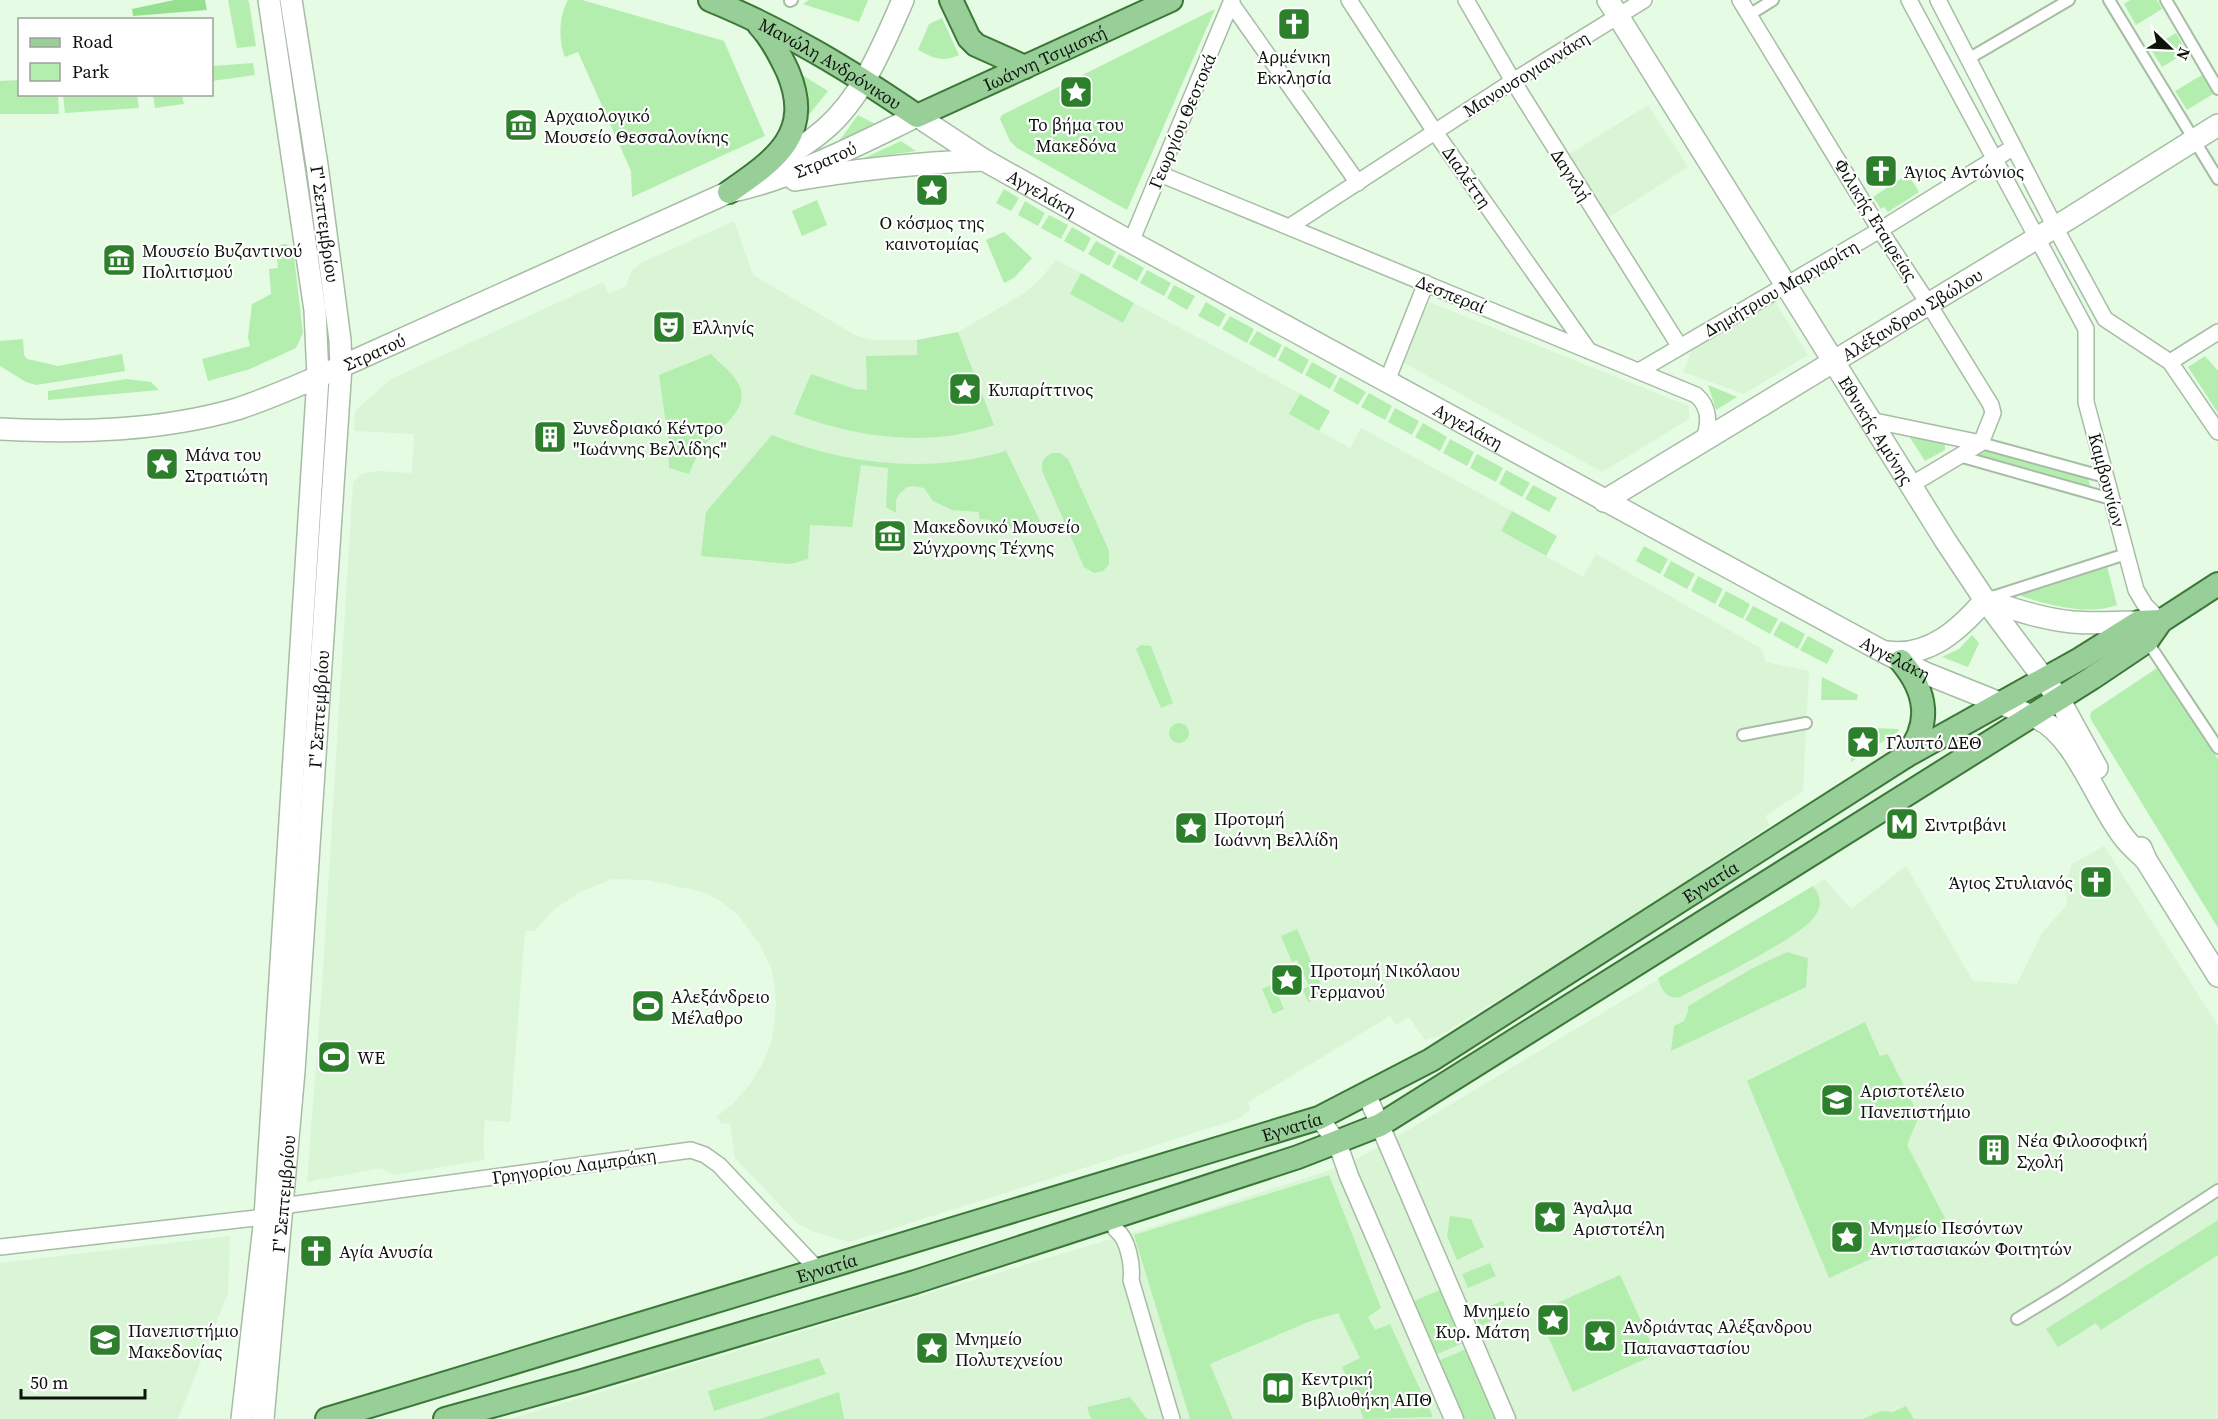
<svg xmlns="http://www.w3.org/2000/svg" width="2218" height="1419" viewBox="0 0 2218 1419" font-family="'Source Serif 4',serif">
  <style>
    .built { fill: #d9f5d6 }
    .green { fill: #b3eeaf }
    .water { fill: #96df91 }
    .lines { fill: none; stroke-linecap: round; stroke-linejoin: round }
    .pedestrian-casing { stroke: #a7bca5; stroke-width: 14 }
    .minor-casing { stroke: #a7bca5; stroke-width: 18 }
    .tertiary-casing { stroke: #a7bca5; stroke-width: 21 }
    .secondary-casing { stroke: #a7bca5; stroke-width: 24 }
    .primary-casing { stroke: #3b7838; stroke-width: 26 }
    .pedestrian { stroke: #fff; stroke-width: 10 }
    .minor { stroke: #fff; stroke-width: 15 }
    .tertiary { stroke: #fff; stroke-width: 18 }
    .secondary { stroke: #fff; stroke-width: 21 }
    .primary { stroke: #98ce97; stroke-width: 22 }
    .labels { text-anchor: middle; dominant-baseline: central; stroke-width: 4.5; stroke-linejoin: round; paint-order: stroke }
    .poi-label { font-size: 18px; fill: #0c130b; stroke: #fff; text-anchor: start }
    .street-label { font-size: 18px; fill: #0c130b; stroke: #fff }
  </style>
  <rect width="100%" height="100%" fill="#e5fbe3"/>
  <path class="built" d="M1648,105l40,62 -80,51 -40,-63z
    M734,221l19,54 104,61 19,4h41l41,-8 65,-38 17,-15 16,-19 25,13 -10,21 52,29 11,-20 104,56 62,35 -11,20 61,34 11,-20 151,83 -11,20 82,46 13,-23 166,95 4,13 43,9 -6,120 -38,25 5,9 -127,86 -204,125 -14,4 -16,-23 -13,8 -6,-9 -142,86 2,8 -12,9 -388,123 -37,-10 -16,-9 -62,-65 -5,-35 -8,1 -6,-7 18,-14 16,-19 13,-21 9,-24 4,-32 -1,-21 -4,-18 -12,-25 -21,-28 -19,-15 -16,-8 -55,-12 -36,-1 -32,13 -25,17 -21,22h-9l-15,191 -25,-2 -2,25 2,15 -90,15 -14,-7 -74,14 15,-196 31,-504 9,-8 14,-3 36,2 2,-39 -60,-3 1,-20 36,-32 212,-97 6,12 17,-8 5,-15 12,-9z
    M1774,300l34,55 -64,39 -61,-22 9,-22z
    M1429,302l260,104v13l-87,53 -198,-109z
    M2104,846l114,180v393h-1708l691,-207 132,-43 26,-11 44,-25 422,-254 26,30 55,-43 67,115 44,3 25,-51 25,-28 -1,-22 6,-19z
    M230,1236l-2,57 -50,126h-178v-156z"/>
  <path class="green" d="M228,0h19l2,2 7,44 -19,2z
    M568,0h14l142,41 41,95 -133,61 -1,-26 -53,-119 -13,5c-7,-16 -6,-42 3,-57z
    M809,0h59l-9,22 -56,-18z
    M2130,0h27l5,9 -26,16 -12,-21z
    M1215,9l-88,201 -110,-62 -7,-7 -10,-22 2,-4z
    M942,18l17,37c-16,8 -26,3 -41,-5l11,-26z
    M2176,33l11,19 -25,15 -12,-19z
    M253,63l2,12 -43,6v-15z
    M799,73l29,18 -20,25 -2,-16z
    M2202,75l11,19 -26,16 -12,-19z
    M19,80l1,14 38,1 1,19h-59v-33z
    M63,95h74l2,13 -74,5z
    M153,95h29l2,9 -29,4z
    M858,115l19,10 -40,19z
    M901,141l15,10 -54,8z
    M1908,174l11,18 -31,20 -4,-5 -3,2 -8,-12z
    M1004,189l15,9 -8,13 -15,-8z
    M817,200l10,25 -25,11 -10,-25z
    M1025,201l20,12 -7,13 -20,-11z
    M1049,215l19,10 -7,14 -20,-11z
    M1072,227l19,11 -7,14 -20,-11z
    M1004,232l28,26 -18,20 -10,5 -18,-43z
    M1096,241l20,11 -7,14 -21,-12z
    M282,244h4l7,4 10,85 -7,15 -46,21 -42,12 -6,-22 48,-13 -2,-9 4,-33 19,-10 -2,-25 9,-1 -2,-19z
    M1119,254l25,14 -7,13 -25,-14z
    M1147,270l24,13 -7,13 -24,-13z
    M1081,273l53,30 -11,20 -53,-29z
    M1174,285l21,11 -8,14 -20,-12z
    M1206,302l20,12 -7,13 -21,-11z
    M1230,316l24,13 -7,14 -25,-14z
    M1257,331l25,14 -7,13 -26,-14z
    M958,332l36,93c-65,23 -136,13 -200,-11l17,-40 44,15 12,1 -1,-34 51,-1v-15z
    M23,339l1,16 3,4 31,7 64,-12 3,17 -89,14 -10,-3 -26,-16v-25z
    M1285,346l24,14 -7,14 -24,-14z
    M711,354c8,9 23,19 28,31 13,25 -25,47 -38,64 -5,7 -8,16 -12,25l-20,-6 -1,-30 -9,-63z
    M2205,356l13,15v42l-30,-46z
    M1312,362l25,14 -7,13 -25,-14z
    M1340,377l26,15 -8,13 -25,-14z
    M127,379l24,3 8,8 -111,10v-9z
    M1708,385l29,12 -21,13z
    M1369,393l23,13 -7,14 -24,-13z
    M1300,394l30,17 -11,20 -30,-17z
    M1395,408l24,13 -7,14 -24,-13z
    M1423,423l24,14 -7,14 -25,-14z
    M772,435c74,30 157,39 234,16l39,80 -54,-6v-5l-12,-1v-7l-27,-2 -19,-9 -9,-13 -10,-2 -7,1 -8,7 -3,6v13l-10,-6 2,-39 -27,-3 -9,62 -42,-2 -2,34 -17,5 -90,-8 5,-44z
    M1909,436l36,8v6l-20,11z
    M1450,439l24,13 -7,14 -24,-13z
    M1993,446l94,27 5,21 -122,-35z
    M1052,453h8l8,6 41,92v13l-6,7 -9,2 -10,-6 -41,-94c-3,-9 0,-16 9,-20z
    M1477,454l26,14 -7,14 -26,-14z
    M1506,470l24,13 -8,14 -23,-13z
    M1533,485l24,13 -8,14 -24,-13z
    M1512,511l45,25 -11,20 -45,-25z
    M1644,546l24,13 -8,15 -24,-13z
    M1671,561l24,13 -8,15 -24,-13z
    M2107,566l10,39c-29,11 -68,0 -96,-9l1,-3z
    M1698,576l25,13 -8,15 -24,-13z
    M1726,591l24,13 -7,15 -25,-13z
    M1753,606l25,13 -8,15 -25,-14z
    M1781,621l24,13 -7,15 -25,-14z
    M1972,635l7,8 -11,24 -26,-10 17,-8z
    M1808,636l26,14 -7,14 -27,-14z
    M1141,645l10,1 22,57 -12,5 -25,-59z
    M2157,668l61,91v169l-128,-210 1,-6z
    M1822,677l36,18 -1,5h-36z
    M1169 733a10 10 0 1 1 20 0a10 10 0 1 1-20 0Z
    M1875,728l23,1 1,2 -48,31 1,-32 21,2z
    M1813,886c7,10 10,18 2,30 -14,22 -107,66 -135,81 -14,3 -18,-7 -22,-19z
    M1297,929l28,65 -17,8 -5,-13 6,-3 -12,-26 -5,2 -11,-26z
    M1787,952l21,6 -2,29 -135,64 3,-25 10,-5 4,-10v-5l65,-38z
    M1273,984l11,25 -11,5 -11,-25z
    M1865,1022l15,34 8,-2 31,62 -12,29 41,79 -119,54 -82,-197z
    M1329,1175l52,133 -13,9 7,13 15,-6 43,93 -69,2 -22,-52 18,-9 -22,-45 -30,9 -98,42 23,55h-43l-56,-184z
    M1450,1216l21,3 13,28 -27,13 -10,-24z
    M2218,1220v35l-117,75 -5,-7 -38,24 -12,-18z
    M1490,1263l6,13 -28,12 -6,-14z
    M1620,1275l36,79 -83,38 -36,-80z
    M1440,1290l23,53 -28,12 -23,-53z
    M1503,1301l5,13 -28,12 -5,-14z
    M1466,1349l31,70h-34l-25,-58z
    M819,1358l7,16 -112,37 -6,-20z
    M839,1392l5,27h-84z
    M1130,1397l17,22h-56l-4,-12z
    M1906,1406l8,13h-51l18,-8 12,1z"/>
  <path class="water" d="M174,0h31l2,10 -74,6 -1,-7z"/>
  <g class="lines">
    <defs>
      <path id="pedestrian" d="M2109,0l109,179
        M2166,0l52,89
        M790,1l2,-1
        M1749,15l24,-15
        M1968,59l101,-59
        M1981,443l124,34
        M1959,456l152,43
        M1989,598l137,-44
        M2147,641l71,107
        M1743,735l63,-12
        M2017,1319l46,-28 155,-101"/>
      <path id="minor" d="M1349,0l86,132 154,219
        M1466,0l47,81 167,266
        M1740,0l140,230 48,73 63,102 2,8 -12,30
        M1909,0l177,329v73l50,188 9,15 16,16
        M1938,0l117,227 50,92 65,43 48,70
        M1231,3l127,180
        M1160,174l536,221c14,12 14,29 7,45
        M1289,227l224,-146 131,-81
        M1131,242l101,-242
        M2170,362l48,-30
        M1639,371l241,-141 134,-83
        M1387,381l39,-98
        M1870,420l111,23
        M1911,485l70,-42
        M282,1206l409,-56 14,5 14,10 99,105
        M1116,1230c12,8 17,36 15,50l41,139
        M0,1247l265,-30"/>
      <path id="tertiary" d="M1367,1095l139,324
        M1319,1118l18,24 12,34 105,243"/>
      <g id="secondary">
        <path id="s1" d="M1608,0l337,540 40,60 74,99 38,69"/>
        <path d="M768,168c19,-12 40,-24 57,-39 38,-33 58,-84 78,-129"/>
        <path d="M795,180c63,-11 126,-17 189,-20"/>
        <path id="s2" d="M729,192c66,-14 128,-47 188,-76l67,44 147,82 751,409 43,22 112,45c39,17 61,89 89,122 6,7 13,13 20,20"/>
        <path id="s3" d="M0,429c79,4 161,2 237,-20 28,-9 55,-21 81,-32l411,-185 13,-8"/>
        <path id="s4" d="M1604,501l466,-283 148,-93"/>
        <path d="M1985,600c28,9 57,19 87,22 22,2 44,0 67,0"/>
        <path d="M1887,652c42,6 73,-23 98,-52"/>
        <path d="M2141,848l5,12 72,116"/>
        <path d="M242,1419l23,-202 53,-840 -3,-67 -46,-310"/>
        <path id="s5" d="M263,1419l31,-348 47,-705 -1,-26 -23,-175 -26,-165"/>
      </g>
      <g id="primary">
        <path id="s6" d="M710,0c74,30 141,71 207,116l254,-116"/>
        <path d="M951,0l18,38 7,7 49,22"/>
        <path d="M729,192c46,-32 85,-58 59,-120 -8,-17 -16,-33 -29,-47"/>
        <path d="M1901,661c26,31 31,63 5,95"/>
        <path id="s7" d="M327,1419l992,-301 112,-58 475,-304 174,-97 59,-37 22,-1"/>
        <path d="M445,1419l137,-38 333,-99 383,-125 82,-32 712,-447 55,-37 14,-20 57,-37"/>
      </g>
    </defs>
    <use href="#pedestrian" class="pedestrian-casing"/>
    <use href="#minor" class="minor-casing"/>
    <use href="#tertiary" class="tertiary-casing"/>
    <use href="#secondary" class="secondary-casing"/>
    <use href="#primary" class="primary-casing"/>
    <use href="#pedestrian" class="pedestrian"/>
    <use href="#minor" class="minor"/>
    <use href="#tertiary" class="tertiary"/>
    <use href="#secondary" class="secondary"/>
    <use href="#primary" class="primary"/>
  </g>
  <defs>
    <symbol id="church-square" viewBox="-11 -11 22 22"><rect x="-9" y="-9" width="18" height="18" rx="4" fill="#2c7f2b" stroke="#fff"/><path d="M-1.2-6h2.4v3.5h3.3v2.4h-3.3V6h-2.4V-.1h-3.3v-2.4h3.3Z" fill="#fff"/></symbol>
    <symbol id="sight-square" viewBox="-11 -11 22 22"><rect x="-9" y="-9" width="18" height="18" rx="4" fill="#2c7f2b" stroke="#fff"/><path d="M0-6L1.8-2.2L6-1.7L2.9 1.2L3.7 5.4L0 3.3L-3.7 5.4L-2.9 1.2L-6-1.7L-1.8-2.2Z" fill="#fff"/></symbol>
    <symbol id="museum-square" viewBox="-11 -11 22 22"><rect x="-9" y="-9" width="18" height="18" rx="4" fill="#2c7f2b" stroke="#fff"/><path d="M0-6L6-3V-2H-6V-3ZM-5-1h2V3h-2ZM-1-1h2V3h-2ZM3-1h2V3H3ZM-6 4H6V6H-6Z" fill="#fff"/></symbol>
    <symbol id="theatre-square" viewBox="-11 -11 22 22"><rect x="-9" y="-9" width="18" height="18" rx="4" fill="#2c7f2b" stroke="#fff"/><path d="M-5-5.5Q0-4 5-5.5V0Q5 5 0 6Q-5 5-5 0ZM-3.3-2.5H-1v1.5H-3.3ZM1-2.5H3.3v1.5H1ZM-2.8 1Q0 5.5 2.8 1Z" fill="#fff"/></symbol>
    <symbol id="building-square" viewBox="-11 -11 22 22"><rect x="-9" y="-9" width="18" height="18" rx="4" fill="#2c7f2b" stroke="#fff"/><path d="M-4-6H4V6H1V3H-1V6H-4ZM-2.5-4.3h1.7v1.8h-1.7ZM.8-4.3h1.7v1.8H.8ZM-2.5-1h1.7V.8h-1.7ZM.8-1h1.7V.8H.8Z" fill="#fff"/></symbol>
    <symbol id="metro-square" viewBox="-11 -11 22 22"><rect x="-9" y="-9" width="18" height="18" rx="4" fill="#2c7f2b" stroke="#fff"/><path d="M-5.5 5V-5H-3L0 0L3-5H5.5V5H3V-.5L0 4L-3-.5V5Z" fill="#fff"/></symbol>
    <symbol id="stadium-square" viewBox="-11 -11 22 22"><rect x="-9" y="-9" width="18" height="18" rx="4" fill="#2c7f2b" stroke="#fff"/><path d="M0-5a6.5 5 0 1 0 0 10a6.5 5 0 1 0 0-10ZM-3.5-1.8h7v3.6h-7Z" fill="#fff"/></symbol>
    <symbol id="university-square" viewBox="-11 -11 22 22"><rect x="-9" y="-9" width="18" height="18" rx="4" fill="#2c7f2b" stroke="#fff"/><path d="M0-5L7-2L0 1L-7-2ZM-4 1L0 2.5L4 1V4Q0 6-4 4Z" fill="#fff"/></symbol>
    <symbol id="library-square" viewBox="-11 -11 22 22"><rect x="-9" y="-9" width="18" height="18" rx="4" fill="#2c7f2b" stroke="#fff"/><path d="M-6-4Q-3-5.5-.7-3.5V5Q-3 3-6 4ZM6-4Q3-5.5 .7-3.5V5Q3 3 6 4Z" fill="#fff"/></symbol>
  </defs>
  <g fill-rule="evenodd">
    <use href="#church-square" x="1275" y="5" width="38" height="38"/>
    <use href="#sight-square" x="1057" y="73" width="38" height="38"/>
    <use href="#museum-square" x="502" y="106" width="38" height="38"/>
    <use href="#church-square" x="1862" y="152" width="38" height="38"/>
    <use href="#sight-square" x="913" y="171" width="38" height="38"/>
    <use href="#museum-square" x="100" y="241" width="38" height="38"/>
    <use href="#theatre-square" x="650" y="308" width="38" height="38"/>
    <use href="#sight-square" x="946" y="370" width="38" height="38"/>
    <use href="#building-square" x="531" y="418" width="38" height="38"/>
    <use href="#sight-square" x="143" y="445" width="38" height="38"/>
    <use href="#museum-square" x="871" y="517" width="38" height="38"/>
    <use href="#sight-square" x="1844" y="723" width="38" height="38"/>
    <use href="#metro-square" x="1883" y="805" width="38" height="38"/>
    <use href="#sight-square" x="1172" y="809" width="38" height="38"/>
    <use href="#church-square" x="2077" y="863" width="38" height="38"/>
    <use href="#sight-square" x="1268" y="961" width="38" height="38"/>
    <use href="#stadium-square" x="629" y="987" width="38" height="38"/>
    <use href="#stadium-square" x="315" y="1038" width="38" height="38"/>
    <use href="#university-square" x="1818" y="1081" width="38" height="38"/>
    <use href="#building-square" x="1975" y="1131" width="38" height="38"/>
    <use href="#sight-square" x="1531" y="1198" width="38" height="38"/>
    <use href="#sight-square" x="1828" y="1218" width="38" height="38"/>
    <use href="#church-square" x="297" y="1232" width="38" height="38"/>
    <use href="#sight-square" x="1534" y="1301" width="38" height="38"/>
    <use href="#sight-square" x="1581" y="1317" width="38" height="38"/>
    <use href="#university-square" x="86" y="1321" width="38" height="38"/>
    <use href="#sight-square" x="913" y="1329" width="38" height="38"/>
    <use href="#library-square" x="1259" y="1369" width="38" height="38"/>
  </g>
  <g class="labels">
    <g class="poi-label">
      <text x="1294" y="56" text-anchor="middle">Αρμένικη<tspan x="1294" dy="21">Εκκλησία</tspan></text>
      <text x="544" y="115">Αρχαιολογικό<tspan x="544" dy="21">Μουσείο Θεσσαλονίκης</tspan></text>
      <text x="1076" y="124" text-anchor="middle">Το βήμα του<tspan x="1076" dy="21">Μακεδόνα</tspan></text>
      <text x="1904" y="171">Άγιος Αντώνιος</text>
      <text x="932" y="222" text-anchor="middle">Ο κόσμος της<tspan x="932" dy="21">καινοτομίας</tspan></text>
      <text x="142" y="250">Μουσείο Βυζαντινού<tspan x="142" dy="21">Πολιτισμού</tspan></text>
      <text x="692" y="327">Ελληνίς</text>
      <text x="988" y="389">Κυπαρίττινος</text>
      <text x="573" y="427">Συνεδριακό Κέντρο<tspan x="573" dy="21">"Ιωάννης Βελλίδης"</tspan></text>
      <text x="185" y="454">Μάνα του<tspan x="185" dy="21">Στρατιώτη</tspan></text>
      <text x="913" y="526">Μακεδονικό Μουσείο<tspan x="913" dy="21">Σύγχρονης Τέχνης</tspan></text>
      <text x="1886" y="742">Γλυπτό ΔΕΘ</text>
      <text x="1214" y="818">Προτομή<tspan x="1214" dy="21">Ιωάννη Βελλίδη</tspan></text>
      <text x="1925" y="824">Σιντριβάνι</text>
      <text x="2073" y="882" text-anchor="end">Άγιος Στυλιανός</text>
      <text x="1310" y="970">Προτομή Νικόλαου<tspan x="1310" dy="21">Γερμανού</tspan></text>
      <text x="671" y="996">Αλεξάνδρειο<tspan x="671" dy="21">Μέλαθρο</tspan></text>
      <text x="357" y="1057">WE</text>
      <text x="1860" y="1090">Αριστοτέλειο<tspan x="1860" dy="21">Πανεπιστήμιο</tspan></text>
      <text x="2017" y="1140">Νέα Φιλοσοφική<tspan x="2017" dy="21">Σχολή</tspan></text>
      <text x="1573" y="1207">Άγαλμα<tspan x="1573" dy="21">Αριστοτέλη</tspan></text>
      <text x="1870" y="1227">Μνημείο Πεσόντων<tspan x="1870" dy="21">Αντιστασιακών Φοιτητών</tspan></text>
      <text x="339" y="1251">Αγία Ανυσία</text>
      <text x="1530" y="1310" text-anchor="end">Μνημείο<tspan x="1530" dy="21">Κυρ. Μάτση</tspan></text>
      <text x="1623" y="1326">Ανδριάντας Αλέξανδρου<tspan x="1623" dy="21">Παπαναστασίου</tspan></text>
      <text x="128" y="1330">Πανεπιστήμιο<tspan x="128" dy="21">Μακεδονίας</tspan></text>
      <text x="955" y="1338">Μνημείο<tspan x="955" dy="21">Πολυτεχνείου</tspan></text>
      <text x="1301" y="1378">Κεντρική<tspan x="1301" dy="21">Βιβλιοθήκη ΑΠΘ</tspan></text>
    </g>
    <g class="street-label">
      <text stroke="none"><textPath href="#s6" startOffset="378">Ιωάννη Τσιμισκή</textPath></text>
      <text stroke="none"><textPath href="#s6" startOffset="136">Μανώλη Ανδρόνικου</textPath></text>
      <text transform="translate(1526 74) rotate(-32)">Μανουσογιαννάκη</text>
      <text transform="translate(1182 121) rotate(-67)">Γεωργίου Θεοτοκά</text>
      <text stroke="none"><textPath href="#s2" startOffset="102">Στρατού</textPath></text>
      <text transform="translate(1571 175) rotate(58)">Δαγκλή</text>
      <text transform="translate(1467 177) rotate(55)">Διαλέττη</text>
      <text stroke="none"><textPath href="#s2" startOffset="350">Αγγελάκη</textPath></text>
      <text transform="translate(1876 220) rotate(58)">Φιλικής Εταιρείας</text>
      <text transform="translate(325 224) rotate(82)">Γ' Σεπτεμβρίου</text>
      <text transform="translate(1781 288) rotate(-30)">Δημήτριου Μαργαρίτη</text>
      <text transform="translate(1451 294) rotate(22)">Δεσπεραί</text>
      <text stroke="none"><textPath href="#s4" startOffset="360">Αλέξανδρου Σβώλου</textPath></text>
      <text stroke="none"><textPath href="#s3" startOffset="388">Στρατού</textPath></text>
      <text stroke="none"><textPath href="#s2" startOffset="836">Αγγελάκη</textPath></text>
      <text stroke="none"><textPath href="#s1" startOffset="507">Εθνικής Αμύνης</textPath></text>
      <text transform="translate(2107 480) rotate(75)">Καμβουνίων</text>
      <text stroke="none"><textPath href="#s2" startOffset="1322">Αγγελάκη</textPath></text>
      <text stroke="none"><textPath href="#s5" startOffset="712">Γ' Σεπτεμβρίου</textPath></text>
      <text stroke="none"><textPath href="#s7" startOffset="1494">Εγνατία</textPath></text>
      <text stroke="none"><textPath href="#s7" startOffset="1008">Εγνατία</textPath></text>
      <text transform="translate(574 1166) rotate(-8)">Γρηγορίου Λαμπράκη</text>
      <text stroke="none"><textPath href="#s5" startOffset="226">Γ' Σεπτεμβρίου</textPath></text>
      <text stroke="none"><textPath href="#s7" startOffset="522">Εγνατία</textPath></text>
    </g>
  </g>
  <rect x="18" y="18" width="195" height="78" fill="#ffffff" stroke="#9ea19d" stroke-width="1.5"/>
  <rect x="30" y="38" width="30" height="9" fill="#98ce97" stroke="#9ea19d" stroke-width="1.5"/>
  <text x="72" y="48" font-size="18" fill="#0c130b">Road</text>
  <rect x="30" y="63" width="30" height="18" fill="#b3eeaf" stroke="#9ea19d" stroke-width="1.5"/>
  <text x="72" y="78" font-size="18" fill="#0c130b">Park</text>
  <g transform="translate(2170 48) rotate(113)" stroke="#ffffff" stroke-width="4.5" paint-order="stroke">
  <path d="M0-4.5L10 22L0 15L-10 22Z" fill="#0c130b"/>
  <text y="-9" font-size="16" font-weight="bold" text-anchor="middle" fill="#0c130b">N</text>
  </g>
  <path d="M21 1389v9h124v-9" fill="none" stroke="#0c130b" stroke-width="3"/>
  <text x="30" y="1389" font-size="18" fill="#0c130b" stroke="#ffffff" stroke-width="4.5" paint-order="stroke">50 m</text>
</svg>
